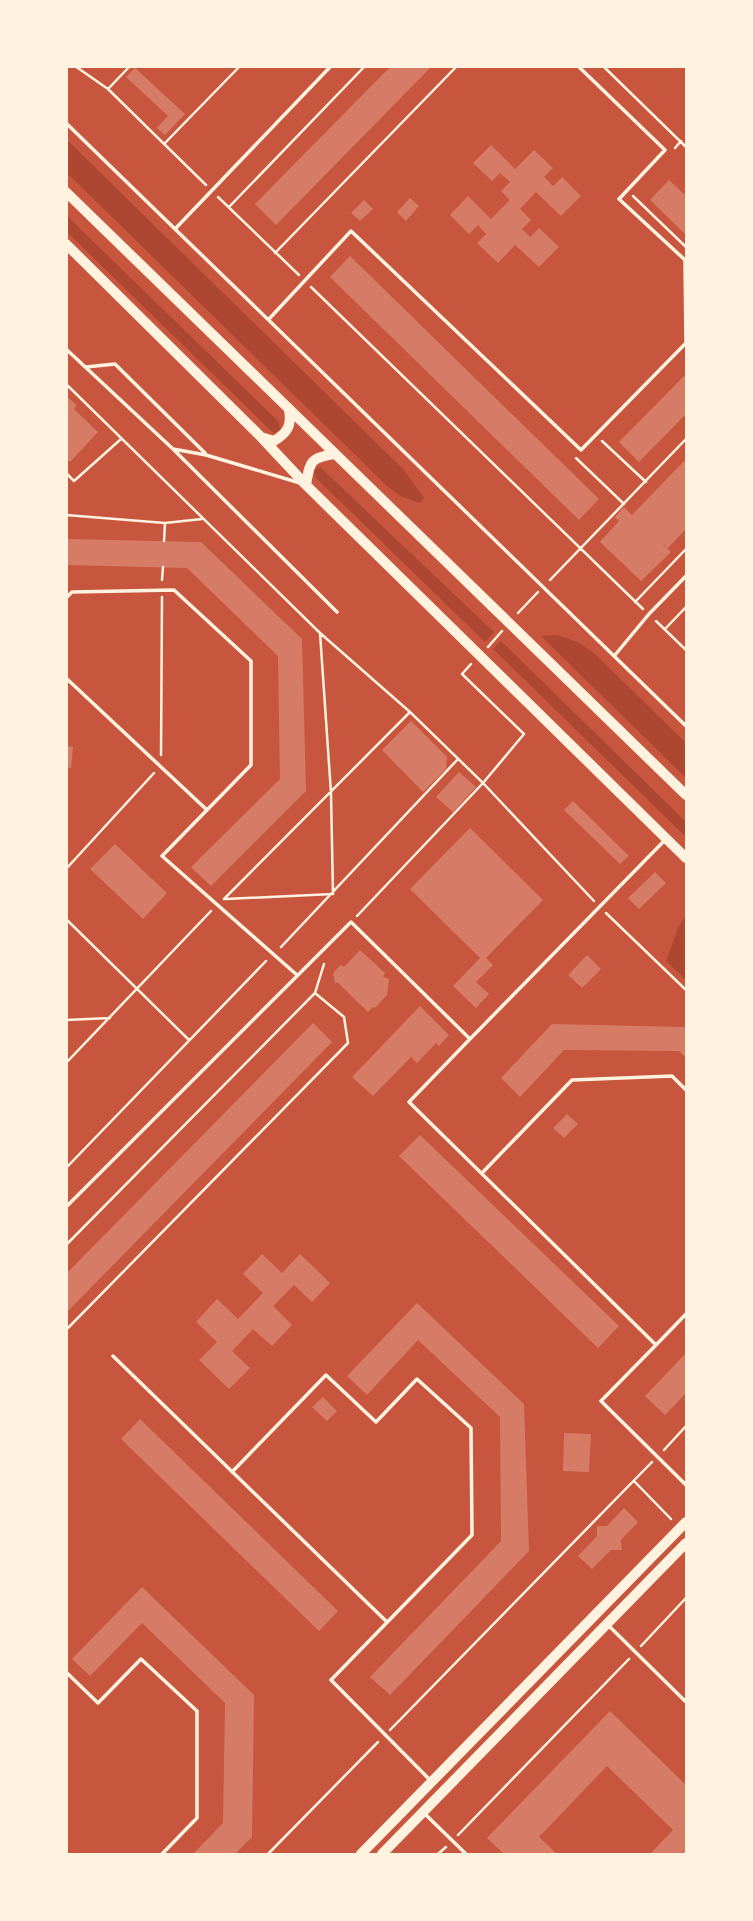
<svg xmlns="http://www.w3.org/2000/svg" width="753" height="1921" viewBox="0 0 753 1921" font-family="Ubuntu,sans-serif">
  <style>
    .green { fill: #ae4732 }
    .building { fill: #d67c66 }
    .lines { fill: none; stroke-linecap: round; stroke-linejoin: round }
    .path { stroke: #fff3e0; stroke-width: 2.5 }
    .service { stroke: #fff3e0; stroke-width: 3.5 }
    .secondary { stroke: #fff3e0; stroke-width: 10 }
  </style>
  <rect width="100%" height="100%" fill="#c8553d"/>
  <path class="green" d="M67,140l337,330 20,28 -5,5 -19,-7 -13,-10 -320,-313z
    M67,216l212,206 1,8 -6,3 -3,-2 -204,-199z
    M320,467l174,165 -9,10 -169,-164 -2,-8z
    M557,635l21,7 16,11 92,90v35l-145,-142z
    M501,641l185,181v15l-193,-188z
    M686,915v65l-20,-19 13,-35z"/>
  <path class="building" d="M391,66h41l-156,159 -21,-21z
    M135,68l50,46 -20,21 -8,-7 11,-12 -42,-39z
    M491,145l24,24 19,-19 19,18 -9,9 9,9 9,-9 19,19 -20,20 -25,-24 -16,17 11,11 -9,9 8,8 9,-9 20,19 -20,20 -24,-22 -17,18 -21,-20 9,-9 -8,-9 -9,9 -19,-19 18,-19 23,23 19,-19 -9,-9 9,-9 -10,-9 -8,8 -19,-18z
    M669,180l17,16v39l-36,-35z
    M410,198l9,8 -13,15 -9,-9z
    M364,200l9,9 -13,12 -9,-8z
    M350,256l249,243 -20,21 -249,-243z
    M686,374v40l-47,48 -20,-20z
    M66,396l11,9 -3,4 24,23 -28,30 -4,-4z
    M686,459v70l-18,19 -7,-6 10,10 -30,29 -41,-39 19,-21 -4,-4 9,-10 8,8z
    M66,539l135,3 101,97 4,152 -95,95 -20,-19 89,-88 -2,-123 -91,-88 -121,-3z
    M411,721l36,36 -1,12 -23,23 -41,-42z
    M66,746l7,1 -2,21 -5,-1z
    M459,772l17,15 -23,25 -17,-15z
    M573,801l56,55 -9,8 -56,-54z
    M470,828l73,72 -57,58 7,7 -17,17 13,12 -13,14 -23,-22 27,-28 -70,-69z
    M115,844l52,49 -24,26 -53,-50z
    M655,872l11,11 -27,26 -11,-11z
    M360,950l25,23 -2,4 6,2 -2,16 -12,13 -2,-1 -5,5 -31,-30 -2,2 -2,-11 8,-8 3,2z
    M587,955l14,14 -19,19 -14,-13z
    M420,1006l29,29 -10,11 -3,-3 -19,20 -6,-6 -38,39 -21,-19z
    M313,1023l19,19 -266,271v-39z
    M552,1024l134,3v31l-7,-7 -115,-1 -44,47 -19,-19z
    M567,1114l11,10 -14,14 -11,-10z
    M420,1135l199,191 -21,22 -199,-192z
    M262,1254l20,19 18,-19 30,29 -18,19 -18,-17 -21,21 19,19 -20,21 -19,-17 -21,22 18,17 -21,21 -30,-29 18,-18 -21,-20 21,-23 21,20 25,-26 -20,-19z
    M417,1303l107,101 5,147 -139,144 -20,-18 131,-136 -1,-124 -82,-77 -51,55 -20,-19z
    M686,1353v40l-21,22 -20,-19z
    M323,1397l14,14 -10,10 -15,-14z
    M140,1419l198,192 -19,20 -198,-192z
    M564,1433l27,1 -2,38 -26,-1z
    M624,1508l14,14 -17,18 1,10h-11l-19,19 -14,-13 19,-20v-10h10z
    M142,1587l112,108 -2,142 -17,17h-42l30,-31 2,-120 -83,-80 -52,53 -18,-17z
    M610,1711l76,74v69h-36l23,-24 -66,-64 -68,71 18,17h-53l-17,-16z"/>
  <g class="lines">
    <path class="path" d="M75,66l33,23 98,96
      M603,66l83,81
      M108,89l22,-23
      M164,144l76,-78
      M675,148l6,-7
      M633,196l53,51
      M218,197l81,78
      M229,207l136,-141
      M275,253l182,-187
      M311,287l332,322
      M66,384l254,249 90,79 73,71 111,118
      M602,441l44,41
      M576,458l48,46
      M66,473l8,8 47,-42
      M66,515l99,8 37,-4
      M164,541l1,-18
      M162,580l1,-13
      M550,580l136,-141
      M635,602l51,-53
      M518,613l20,-21
      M656,621l30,29
      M665,629l21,-22
      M488,647l14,-16
      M161,755l1,-158
      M66,869l88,-96
      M224,899l185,-186
      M226,899l107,-5 -2,-101 -11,-160
      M606,913l80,77
      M357,916l126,-133 41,-49 -62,-60 9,-10
      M66,919l123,121
      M281,947l177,-188
      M66,1020l44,-2
      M66,1063l145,-152
      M66,1168l200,-207
      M66,1245l249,-252 9,-29
      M66,1330l282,-287 -4,-26 -29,-24
      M664,1450l22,-24
      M634,1481l37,38
      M641,1646l45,-48
      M390,1730l262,-268
      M458,1835l171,-176
      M268,1854l110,-112
      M438,1854l8,-7"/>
    <path class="service" d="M66,123l620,603
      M175,229l156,-163
      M269,319l82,-88 230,219 105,-107 -1,-83 -66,-61 46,-49 -87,-84
      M66,349l107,100 33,6 94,28
      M86,367l29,-3 90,89
      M174,450l163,162
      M66,598l6,-6 102,-2 77,71v104l-89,91 135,119
      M615,655l34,-41 37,-38
      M66,678l141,132
      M470,1039l-61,63 247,243 -55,56 85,84
      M482,1173l90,-93 100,-4 14,14
      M66,1207l285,-285 119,117 195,-199
      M656,1345l30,-31
      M113,1356l274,266
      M232,1472l94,-97 50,47 41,-43 54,49 1,107 -141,145 99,100
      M608,1625l78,77
      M66,1672l32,31 43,-44 56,52v107l-35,36
      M425,1814l41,40"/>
    <path class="secondary" d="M66,192l620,603
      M66,244l195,193 45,48 380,373
      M261,437l13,4c13,-8 18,-15 15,-31
      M306,485c4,-23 3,-27 28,-31
      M361,1854l325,-332
      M382,1854l304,-311"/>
  </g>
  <rect width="753" height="1921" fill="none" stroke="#fff3e0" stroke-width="136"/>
</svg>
